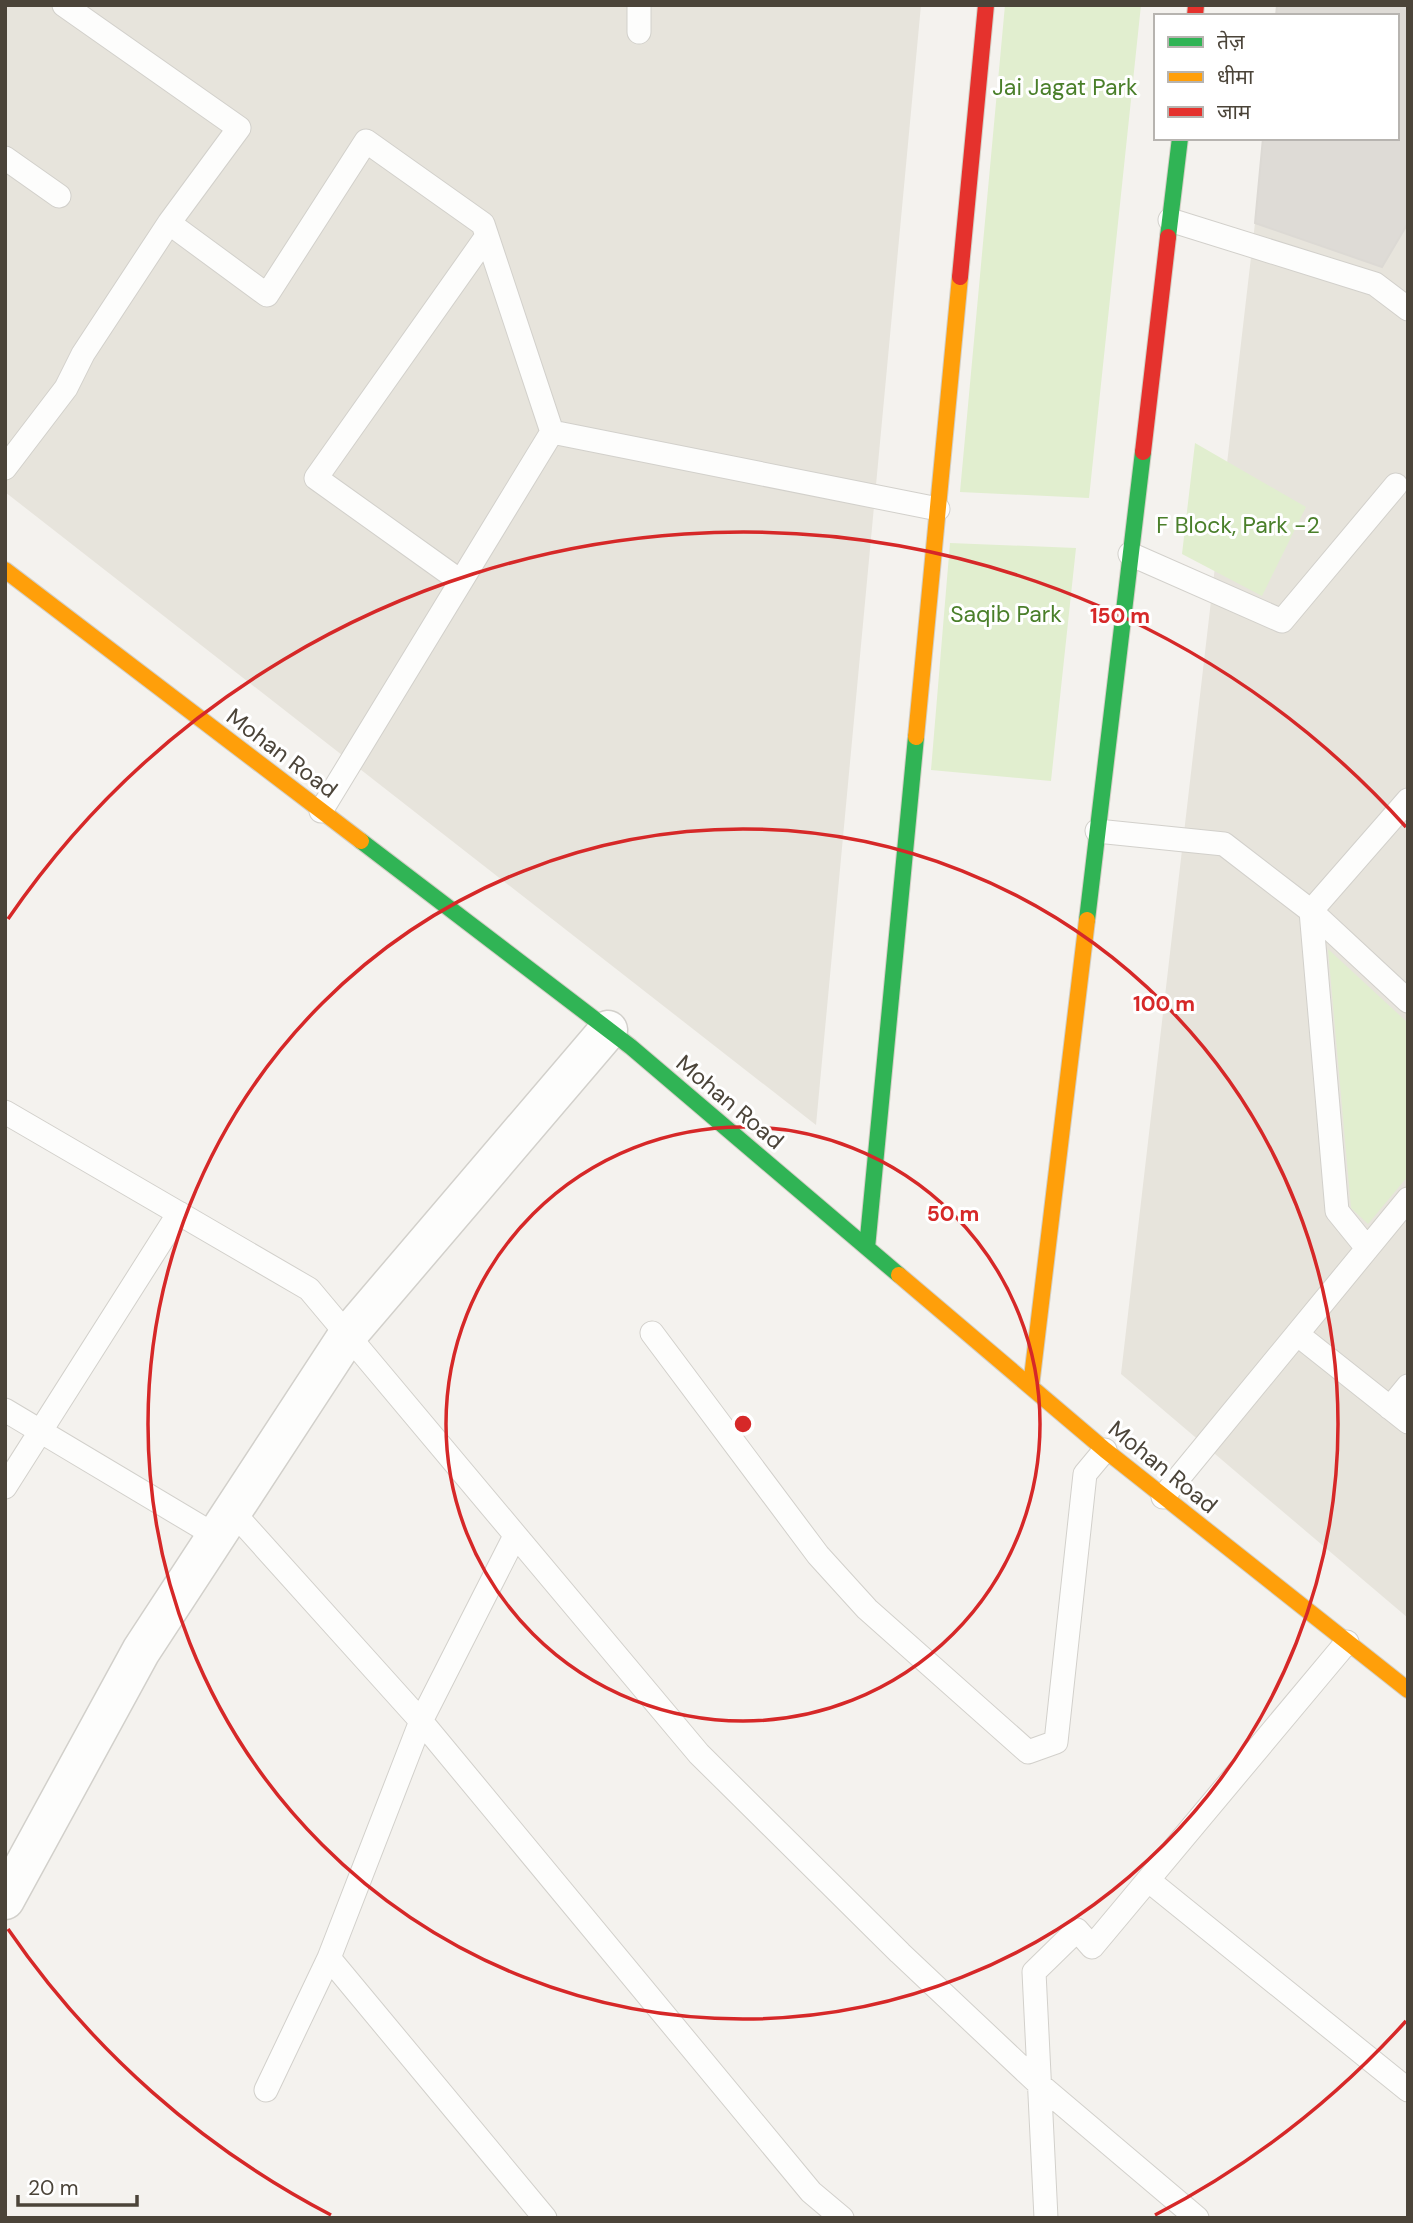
<svg xmlns="http://www.w3.org/2000/svg" width="1413" height="2223" viewBox="0 0 1413 2223" font-family="'DM Sans','Noto Sans Devanagari',sans-serif">
  <style>
    .residential { fill: #e7e4dc }
    .green { fill: #e1eecf }
    .building { fill: #dedbd6; stroke: #dcd9d4; stroke-width: 2 }
    .lines { fill: none; stroke-linecap: round; stroke-linejoin: round }
    .lane-casing { stroke: #d2d0cb; stroke-width: 25 }
    .street-casing { stroke: #d2d0cb; stroke-width: 41 }
    .fast-casing { stroke: #d3cfc5; stroke-width: 18 }
    .slow-casing { stroke: #d3cfc5; stroke-width: 18 }
    .jam-casing { stroke: #d3cfc5; stroke-width: 18 }
    .lane { stroke: #fdfdfc; stroke-width: 23 }
    .street { stroke: #fdfdfc; stroke-width: 38 }
    .fast { stroke: #30b455; stroke-width: 16 }
    .slow { stroke: #ff9f0a; stroke-width: 16 }
    .jam { stroke: #e5322d; stroke-width: 16 }
    .ring { fill: none; stroke: #d62828; stroke-width: 3.5 }
    .labels { text-anchor: middle; dominant-baseline: central; stroke-width: 6; stroke-linejoin: round; paint-order: stroke }
    .park-label { font-size: 23px; fill: #4a7f2a; stroke: #fff }
    .street-label { font-size: 23px; fill: #4b4439; stroke: #fff }
    .centre { fill: #d62828; stroke: #fff; stroke-width: 3.5 }
    .ring-label { font-size: 21px; text-anchor: middle; font-weight: bold; fill: #d62828; stroke: #fff; stroke-width: 6; stroke-linejoin: round; paint-order: stroke }
  </style>
  <rect width="100%" height="100%" fill="#f4f2ee"/>
  <path class="residential" d="M5,5h916l-105,1120 -811,-633z
    M1255,223l127,44 26,-44v1395l-287,-244z"/>
  <path class="green" d="M1005,5h136l-52,493 -129,-6z
    M1195,443l111,64 -44,89 -80,-42z
    M950,543l126,5 -25,233 -120,-11z
    M1328,949l80,74v153l-40,48 -17,-16z"/>
  <path class="building" d="M1277,5h131v218l-26,44 -127,-44 8,-85h134v-122h-121z"/>
  <g class="lines">
    <defs>
      <path id="lane" d="M64,5l175,123 -70,95 98,72 99,-154 117,83 69,208
        M639,5v27
        M5,158l54,38
        M1170,220l205,64 33,25
        M5,468l61,-80 17,-34 86,-131
        M1130,554l152,67 114,-136
        M460,581l-144,-103 171,-242
        M321,811l231,-379 386,77
        M1097,831l127,13 87,67 97,90
        M5,1112l304,177 390,465 201,199 140,132 157,133
        M1367,1248l-30,-37 -26,-300 97,-111
        M652,1333l166,222 49,54 161,143 28,-10 29,-268 20,-24
        M1297,1334l111,88
        M1390,1408l18,-22
        M5,1410l211,126
        M5,1487l174,-274
        M1163,1497l245,-298
        M232,1511l189,210 390,471 31,26
        M1148,1880l260,210
        M329,1958l216,260
        M266,2090l63,-132 92,-237 94,-185
        M1046,2218l-12,-246 43,-42 15,17 255,-305"/>
      <path id="street" d="M5,1900l136,-249 206,-315 261,-306"/>
      <path id="fast" d="M1168,237l12,-99
        M361,841l270,206 268,228
        M1087,920l56,-468
        M867,1248l49,-511"/>
      <path id="slow" d="M5,570l356,271
        M916,737l44,-460
        M899,1275l206,175 303,240
        M1031,1386l56,-466"/>
      <path id="jam" d="M1195,16l1,-11
        M960,277l26,-272
        M1143,452l25,-215"/>
    </defs>
    <use href="#lane" class="lane-casing"/>
    <use href="#street" class="street-casing"/>
    <use href="#fast" class="fast-casing"/>
    <use href="#slow" class="slow-casing"/>
    <use href="#jam" class="jam-casing"/>
    <use href="#lane" class="lane"/>
    <use href="#street" class="street"/>
    <use href="#fast" class="fast"/>
    <use href="#slow" class="slow"/>
    <use href="#jam" class="jam"/>
  </g>
  <g class="ring">
    <circle cx="743" cy="1424" r="297"/>
    <circle cx="743" cy="1424" r="595"/>
    <path d="M1406 2021A892 892 0 0 1 1155 2215M331 2215A892 892 0 0 1 8 1929M8 919A892 892 0 0 1 1406 827"/>
  </g>
  <g class="labels">
    <g class="park-label">
      <text x="1065" y="87">Jai Jagat Park</text>
      <text x="1238" y="525">F Block, Park -2</text>
      <text x="1006" y="614">Saqib Park</text>
    </g>
    <g class="street-label">
      <text transform="translate(282 753) rotate(37)">Mohan Road</text>
      <text transform="translate(730 1102) rotate(40)">Mohan Road</text>
      <text transform="translate(1163 1467) rotate(39)">Mohan Road</text>
    </g>
  </g>
  <circle cx="743" cy="1424" r="10" class="centre"/>
  <g class="ring-label">
    <text x="1120" y="623">150 m</text>
    <text x="1164" y="1011">100 m</text>
    <text x="953" y="1221">50 m</text>
  </g>
  <rect width="1413" height="2223" fill="none" stroke="#4b4439" stroke-width="14"/>
  <rect x="1154" y="14" width="245" height="126" fill="#ffffff" stroke="#b7b4b0" stroke-width="2"/>
  <rect x="1168" y="37" width="35" height="10" fill="#30b455" stroke="#b7b4b0" stroke-width="2"/>
  <text x="1217" y="49" font-size="21" fill="#4b4439">तेज़</text>
  <rect x="1168" y="72" width="35" height="10" fill="#ff9f0a" stroke="#b7b4b0" stroke-width="2"/>
  <text x="1217" y="84" font-size="21" fill="#4b4439">धीमा</text>
  <rect x="1168" y="107" width="35" height="10" fill="#e5322d" stroke="#b7b4b0" stroke-width="2"/>
  <text x="1217" y="119" font-size="21" fill="#4b4439">जाम</text>
  <path d="M18 2195v10h119v-10" fill="none" stroke="#4b4439" stroke-width="3.5"/>
  <text x="28" y="2195" font-size="21" fill="#4b4439" stroke="#ffffff" stroke-width="5" paint-order="stroke">20 m</text>
</svg>
